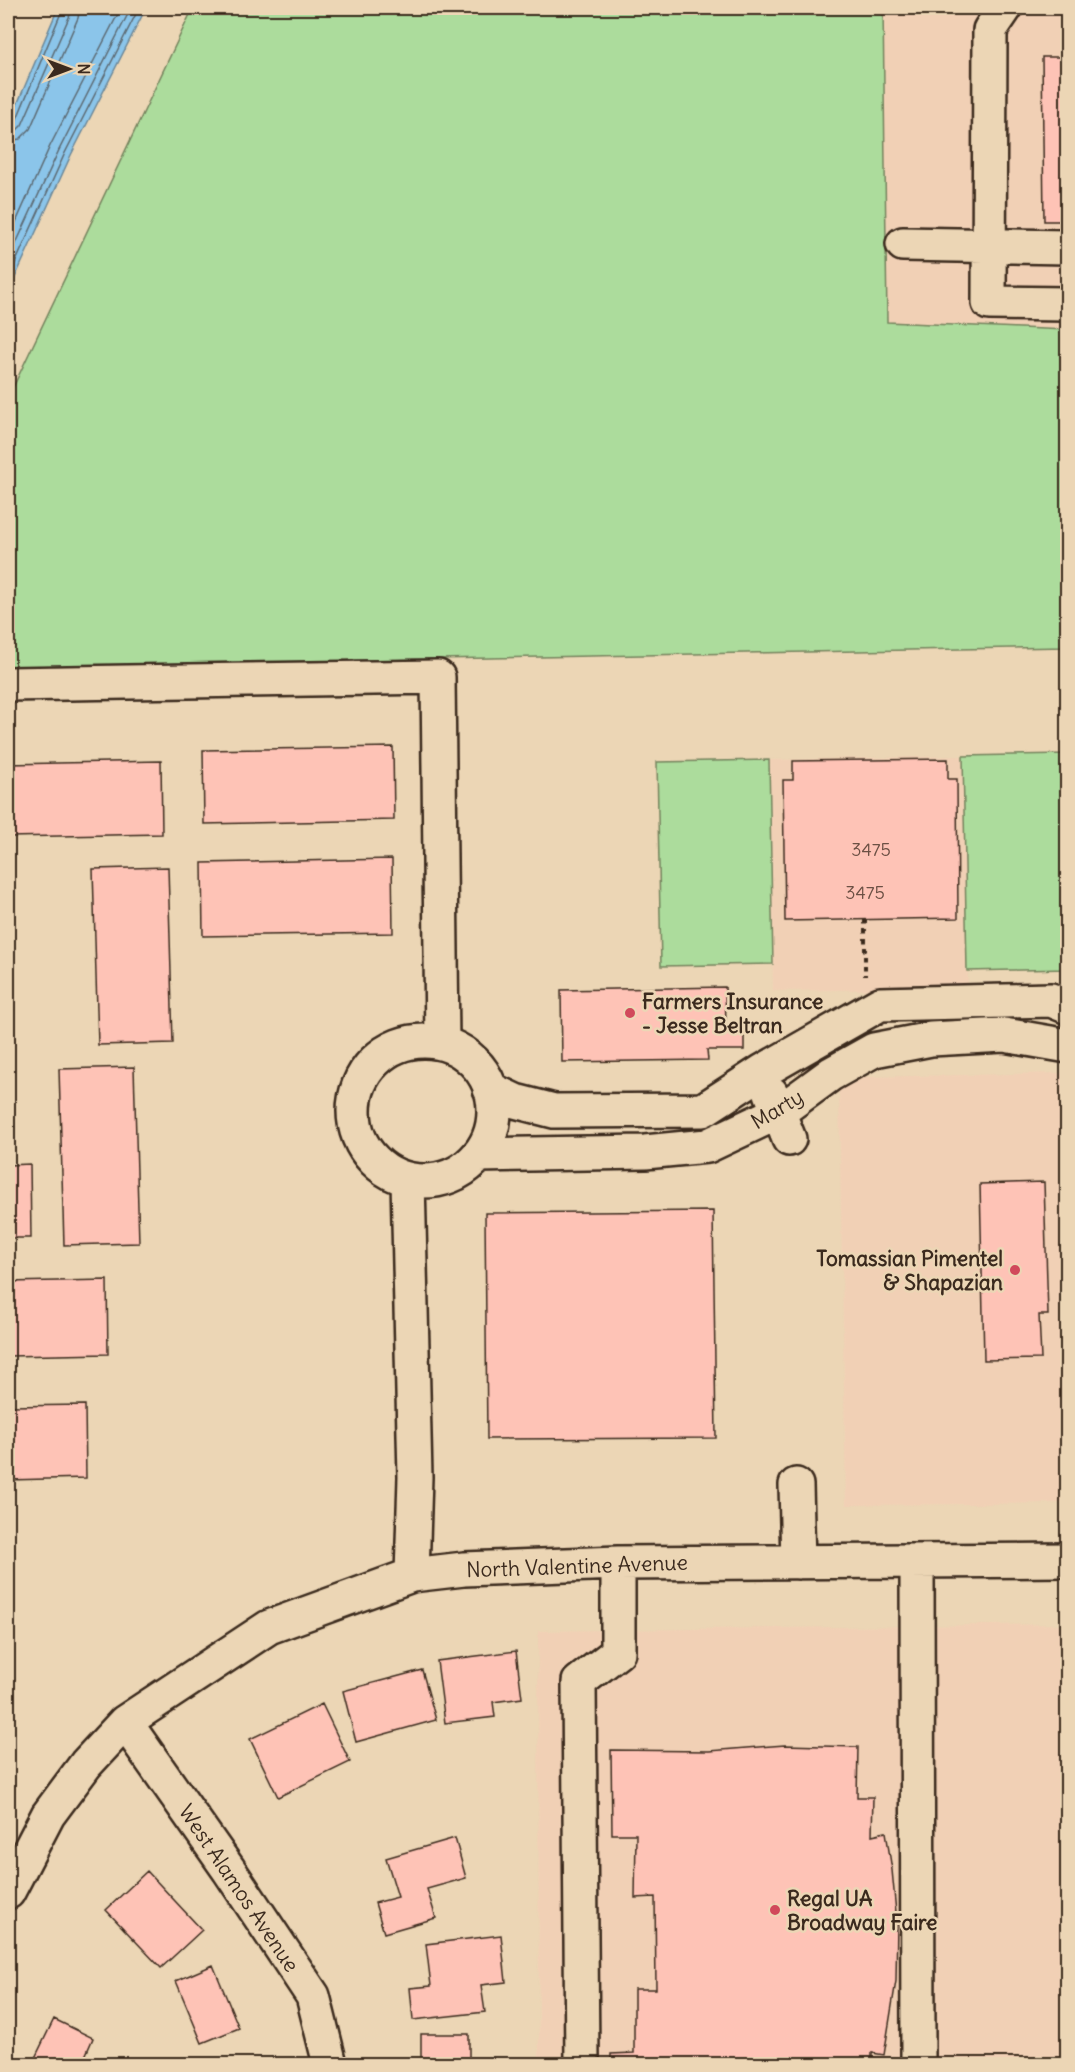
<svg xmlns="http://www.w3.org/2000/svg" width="1075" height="2072" viewBox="0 0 1075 2072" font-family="Delius,sans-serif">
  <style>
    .built { fill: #f1d0b5 }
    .green { fill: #acdc9c; stroke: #74835d; stroke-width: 1.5 }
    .water { fill: #8bc5ea; stroke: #6b8798; stroke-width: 1.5 }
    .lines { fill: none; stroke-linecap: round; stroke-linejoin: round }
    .shore { stroke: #5b6870; stroke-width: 1.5 }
    .building { fill: #fec3b6; stroke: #3b2a1e; stroke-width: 1.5 }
    .minor-casing { stroke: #3b2a1e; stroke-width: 38 }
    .path { stroke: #3b2a1e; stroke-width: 4; stroke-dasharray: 4.5 4.5; stroke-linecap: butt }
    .minor { stroke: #ecd6b5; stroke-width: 33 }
    .poi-dot { fill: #d1495b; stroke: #ecd6b5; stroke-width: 2 }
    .labels { text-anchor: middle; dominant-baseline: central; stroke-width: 5; stroke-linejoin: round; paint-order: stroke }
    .number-label { font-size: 18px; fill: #6c5044 }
    .poi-label { font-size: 21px; font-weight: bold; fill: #3b2a1e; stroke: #ecd6b5; text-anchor: start }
    .street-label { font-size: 21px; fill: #3b2a1e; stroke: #ecd6b5 }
  </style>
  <rect width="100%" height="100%" fill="#ecd6b5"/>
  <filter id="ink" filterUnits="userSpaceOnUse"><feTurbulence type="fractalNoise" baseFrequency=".0167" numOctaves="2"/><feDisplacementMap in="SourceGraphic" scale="12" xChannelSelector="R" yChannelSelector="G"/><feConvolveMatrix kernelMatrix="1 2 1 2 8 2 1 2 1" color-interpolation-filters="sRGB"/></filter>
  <g filter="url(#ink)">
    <path class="built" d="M881,8h186v322l-180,-8z
      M963,756l5,232 -195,3 -4,-231z
      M1064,1073l4,210 -1,220 -221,2 -7,-414 25,-14z
      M1067,1624v440h-528l-1,-433z"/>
    <path class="green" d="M193,8h690l4,314 180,8v317l-1059,20v-269z
      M1067,754v215l-100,2 -4,-215z
      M769,760l4,204 -112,2 -4,-204z"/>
    <path class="water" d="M58,8h88l-75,147 -63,138v-167z"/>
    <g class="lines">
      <path class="shore" d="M8,125l4,-1 4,-3 47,-113
        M8,132l8,-1 6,-6 48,-110 1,-7
        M8,141l12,-2 10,-10 48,-111 2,-10
        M8,240l42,-94 71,-138
        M8,261l51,-111 72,-142
        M8,279l57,-126 74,-145"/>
    </g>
    <path class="building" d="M1042,57h26v164h-24z
      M393,747l1,73 -190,4 -1,-74z
      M948,759v20h9l1,139 -173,3 -2,-141h10v-19z
      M161,761l1,73 -154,3v-73z
      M392,859l1,74 -190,3 -1,-73z
      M168,867l5,176 -75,2 -5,-176z
      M725,987l1,39h18v24h-37l1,10 -146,2 -1,-72z
      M134,1067l5,176 -75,2 -5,-176z
      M30,1164l1,74h-23v-73z
      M1044,1182l4,133h-9l2,44 -57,1 -4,-176z
      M713,1211l3,227 -229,1 -2,-226z
      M107,1280l1,74 -100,2v-74z
      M85,1405l1,73 -78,2v-74z
      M516,1651l6,47 -29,4 2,15 -50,6 -8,-62z
      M422,1670l14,50 -80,22 -13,-51z
      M322,1704l28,58 -72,35 -28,-58z
      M785,1745l73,2 -1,50h16l-1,38 14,-3 6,38 5,53 -1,58 -12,74 -12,-2v11h-261v-10l23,-1v-64h22l-1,-92 -20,1 1,-64h-24l-1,-84 98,1z
      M455,1838l11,40 -39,11 9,29 -52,15 -9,-30 23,-6 -12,-39z
      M147,1871l55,59 -41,38 -55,-58z
      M501,1935l5,47 -25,3 4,27 -72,8 -3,-32 21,-2 -5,-42z
      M213,1965l26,63 -37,15 -26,-62z
      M54,2019l39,19 -10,23 8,3h-59z
      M421,2034h48v30h-48z"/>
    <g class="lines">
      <defs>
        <path id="minor" d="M1005,8l-15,22 -1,273 79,1
          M903,244l165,3
          M8,684l430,-7 4,366
          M354 1111a70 70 0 1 1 140 0a70 70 0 1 1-140 0Z
          M490,1089l25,12 39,10 149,-1 60,-39 117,-67 171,-4 17,7
          M771,1093l18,46
          M479,1155l166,-3 62,-6 72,-34 52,-38 43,-24 57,-11 73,-4 64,11
          M408,1180l7,297 -3,98
          M796,1485l2,77
          M917,1562l1,502
          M125,1722l104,148 84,126 17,68
          M8,1892l40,-77 38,-51 39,-42 144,-95 143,-52 52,-6 154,-6 450,-3
          M582,2064l-3,-382 39,-30v-89"/>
      </defs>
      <use href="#minor" class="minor-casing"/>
      <path class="path" d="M865,920v56"/>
      <use href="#minor" class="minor"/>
    </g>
  </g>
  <g class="poi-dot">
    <circle cx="630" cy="1013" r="6"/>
    <circle cx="1015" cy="1270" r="6"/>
    <circle cx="775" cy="1910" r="6"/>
  </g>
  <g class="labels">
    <g class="number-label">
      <text x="871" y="849">3475</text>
      <text x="865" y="892">3475</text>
    </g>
    <g class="poi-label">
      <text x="642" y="1001">Farmers Insurance<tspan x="642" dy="24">- Jesse Beltran</tspan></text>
      <text x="1003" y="1258" text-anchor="end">Tomassian Pimentel<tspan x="1003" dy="24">&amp; Shapazian</tspan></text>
      <text x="787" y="1898">Regal UA<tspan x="787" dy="24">Broadway Faire</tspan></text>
    </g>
    <g class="street-label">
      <text transform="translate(777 1109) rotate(-31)">Marty</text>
      <text transform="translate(577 1566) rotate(-2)">North Valentine Avenue</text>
      <text transform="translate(239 1888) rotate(56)">West Alamos Avenue</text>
    </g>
  </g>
  <rect width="1075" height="2072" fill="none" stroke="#ecd6b5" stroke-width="30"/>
  <rect x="15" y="15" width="1045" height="2042" fill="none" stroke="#3b2a1e" stroke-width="2" filter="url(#ink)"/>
  <g transform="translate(69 69) rotate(90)" stroke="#ecd6b5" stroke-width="4.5" paint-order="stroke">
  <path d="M0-4.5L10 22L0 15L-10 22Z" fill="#3b2a1e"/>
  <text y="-9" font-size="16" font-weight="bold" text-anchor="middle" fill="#3b2a1e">N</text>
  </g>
</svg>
